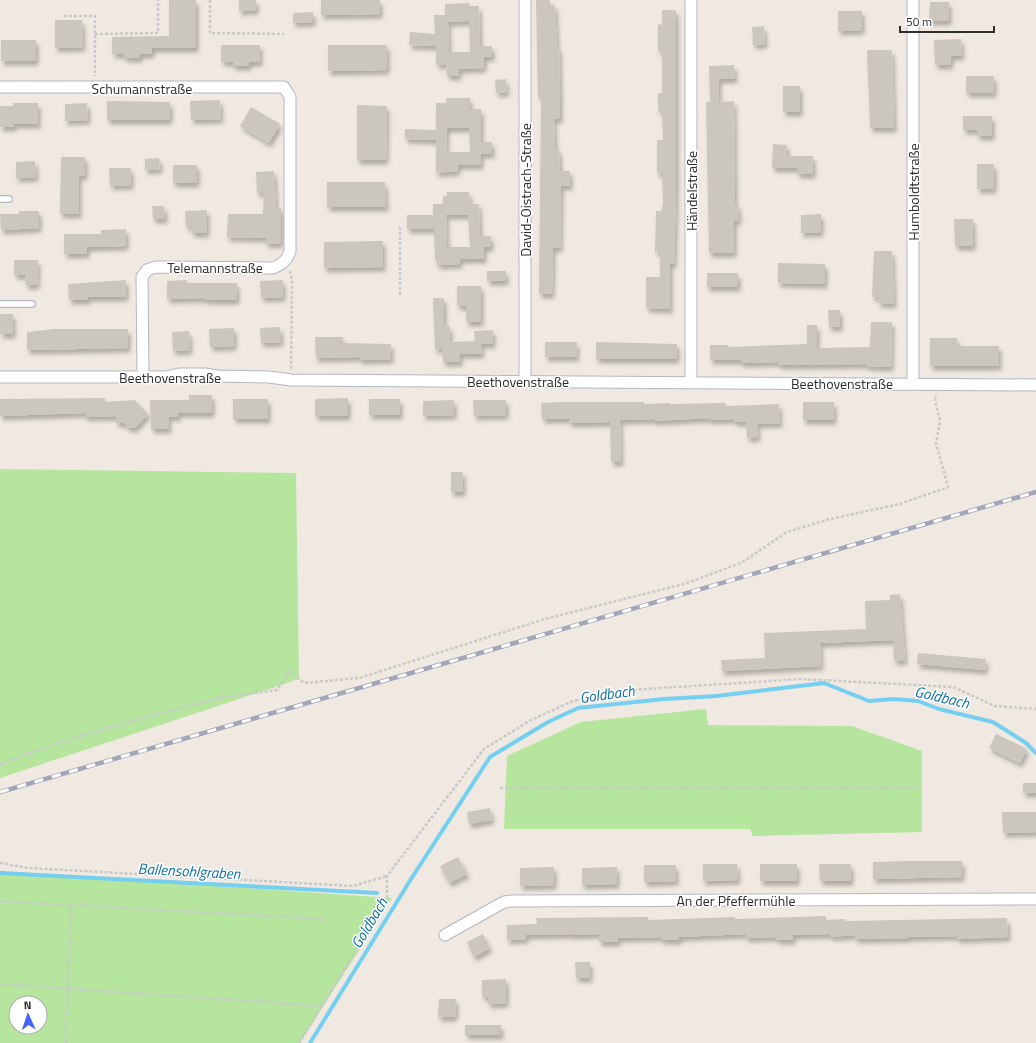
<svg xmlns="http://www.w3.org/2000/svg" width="1036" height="1043" viewBox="0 0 1036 1043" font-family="'Titillium Web',sans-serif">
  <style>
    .green { fill: #b6e59e; fill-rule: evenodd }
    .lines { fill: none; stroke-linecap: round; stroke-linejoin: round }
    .stream { stroke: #75cff0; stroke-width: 4 }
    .building { fill: #cbc7bf; fill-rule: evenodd; filter: url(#shadow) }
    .lane-casing { stroke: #b4b7c1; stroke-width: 8 }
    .street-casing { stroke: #b4b7c1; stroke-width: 13 }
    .path { stroke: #c9c9c9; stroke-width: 2.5; stroke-dasharray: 3 2; stroke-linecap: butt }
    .lane { stroke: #fff; stroke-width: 5.5 }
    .street { stroke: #fff; stroke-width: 11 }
    .rail-casing { stroke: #a3a6b8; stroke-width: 4.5 }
    .rail { stroke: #fff; stroke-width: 3; stroke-dasharray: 9; stroke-linecap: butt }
    .labels { text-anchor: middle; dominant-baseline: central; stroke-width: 3; stroke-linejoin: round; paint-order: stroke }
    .street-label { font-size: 14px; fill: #2e2e2e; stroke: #fff }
    .water-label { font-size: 15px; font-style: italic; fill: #0d6fa3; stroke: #fff }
  </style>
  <defs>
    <filter id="shadow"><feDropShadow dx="2.5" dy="4.5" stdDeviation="2" flood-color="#0004"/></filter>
  </defs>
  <rect width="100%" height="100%" fill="#efe9e1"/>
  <path class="green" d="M0,469l296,4 3,206 -299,99z
    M706,709l2,16 144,1 70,25v81l-169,4 -3,-7h-246l3,-73 74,-34z
    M0,871l392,27 -92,145h-300zM16,1003h24v24h-24z"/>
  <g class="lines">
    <path class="stream" d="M0,873l377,20
      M310,1043l101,-164 79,-122 58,-35 30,-14 86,-9 53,-3 107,-13 45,18 25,-2 24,2 21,8 54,13 33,21 10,10"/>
  </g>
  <path class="building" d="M169,0h27v48h-44v6h-12v4h-16v-4h-12v-17l57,-1z
    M239,0h17v10l-17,1z
    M321,0h59v14l-59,1z
    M536,0h14v5h5l2,42h2l1,51v21h-6l1,30h4l1,22h10v15h-9l-1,62h-7l-1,46h-13l2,-196h-3z
    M930,2h19v19h-20z
    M469,3v3h10l1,40h12v11h-8v11l-25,1v7h-12l-1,-12 -10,1v-19l-27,-1 1,-13 25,2 -1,-19h11v-11zM469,21l1,31h-21l-1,-30z
    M662,10h14v180l-2,74h-4v45l-24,-1v-31h14v-25h-5l1,-41h5l2,-8 -1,-30h-5v-33h6l-1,-29h-4v-18h4v-42h-4v-27l4,1z
    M838,11h24v19l-24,1z
    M313,12v10l-20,1v-10z
    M55,20h27l1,27 -28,1z
    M764,26l1,18 -12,1 -1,-18z
    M961,39l1,17h-11v9h-16l-1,-25z
    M1,40h35v21h-35z
    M221,45h39v17h-11v4h-16v-4h-12z
    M328,45h59v25l-59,1z
    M867,50h25l2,78h-24z
    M734,65l1,14h-16v23l15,-1 1,103h3l1,16 -5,1v32h-25l-3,-151h4l-1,-36z
    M966,76h28v17h-28z
    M506,79l1,13 -11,1 -1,-13z
    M783,86h17v26h-17z
    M446,98h24v11h11v33h11v12h-11v11h-23v6l-22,2v-33l-31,-1v-10l31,1v-27h10zM447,128h22l1,24h-24z
    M220,100l1,19 -30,1 -1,-19z
    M107,101l63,1v18h-63z
    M13,103h25v21h-24v3h-14v-21h13z
    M87,103l1,17 -23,1v-17z
    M357,105l30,1 -1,54h-29z
    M251,107l29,17 -11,19 -29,-17z
    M963,116h29v20h-15v-6h-14z
    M773,144l14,1v11h26v18h-16v-6h-25z
    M61,157h24v19h-6v38h-19z
    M159,158l1,11 -15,1v-11z
    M35,161l1,16 -20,1v-16z
    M977,164h17v25h-17z
    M173,165h24v18h-24z
    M109,168h22v17l-21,1z
    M274,171l2,37h5v35l-15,1v-6l-39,-1 1,-23h35l1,-21h-7l-1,-21z
    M327,182h58l1,25h-59z
    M447,192h22l1,12h9l1,32h11v11h-7v12h-24v5l-23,1v-5h-2l-1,-31h-27v-14h26v-11h10v-8h4zM446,215h22l2,32h-23z
    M152,206h12l1,13h-12z
    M207,210v23h-15l-1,-6h-5l-1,-16z
    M19,211h20v17l-38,2 -1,-16h19z
    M821,214v18l-20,1v-18z
    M954,219h19v27h-18z
    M126,229v17l-39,1v7h-23v-20h37v-4z
    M383,241v26l-59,1v-26z
    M874,251h18l2,53 -16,-1 1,-6h-7z
    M14,260h24l-1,25h-12l1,-10h-12z
    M778,263l47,1v20l-47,-1z
    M487,271h19v10h-19z
    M707,273h31v14h-31z
    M126,280v17h-38v3h-19l-1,-16z
    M187,280v3h50v17h-32v-2l-38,1v-18z
    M283,280v17l-22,1 -1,-17z
    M457,286h24v36h-15v-16h-9z
    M433,298h11v29l6,-1v16l25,-1 -1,-10 19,-1v14h-12l1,10h-22v8h-17l-1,-13h-7z
    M828,310h12v17h-11z
    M0,314h13v20h-13z
    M871,322h21l-1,45 -25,-1v-2l-88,1v-3l-37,1v-3h-31v-15h18v2l79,-3v-19h10v23l53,-1z
    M280,327l1,15 -20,1 -1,-15z
    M234,328v18l-24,1 -1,-18z
    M54,329h74v19l-101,2v-18z
    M189,331l1,19 -17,1 -1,-19z
    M315,337h28v6l48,1v15l-31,1v-3l-44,1z
    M930,338h27v8h42v20h-69z
    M545,342h32l-1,15h-31z
    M596,342l81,2v15h-81z
    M189,395h23v18h-34v4h-10l1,12h-18l-1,-29h39z
    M105,398v4l30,-2 13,14 -13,14h-6l-5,-5h-8v-7l-31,1v-4l-85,3v-17z
    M348,398v18h-33v-17z
    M233,399h35v20h-35z
    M369,399h31v16h-31z
    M454,400v15l-31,1v-15z
    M473,400h33v15l-32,1z
    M559,402h85v2l26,-1v1l55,-1 1,3 53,-2 1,19 -23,1 1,13 -11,1 -1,-16h-12v-3l-25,1v-2l-55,3v-2l-34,1 1,42h-10l-1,-40 -40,1 -1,-4h-27l-1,-16z
    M803,402h31v18h-31z
    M451,472h12v20h-12z
    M900,594l5,66 -11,1 -1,-21 -73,3 1,23 -99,5 -1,-11 44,-2 -1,-25 102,-4 -1,-28 25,-1v-5z
    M918,653l68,6 -1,11 -68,-6z
    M996,734l31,15 -7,14 -31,-15z
    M1023,783h13v10h-13z
    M490,808l2,12 -23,4 -2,-12z
    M1002,812h34v20l-33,1z
    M458,857l9,17 -18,9 -9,-17z
    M911,861h51v16l-89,2v-17z
    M703,864h34l1,16 -35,1z
    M760,864h37v17h-37z
    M819,864h32v17h-31z
    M644,865h32v16l-32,1z
    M554,867v18l-34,1v-18z
    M617,867v17l-35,1v-17z
    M826,916v4l19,-1v2l162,-3 1,19 -51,2v-3l-49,1v1l-53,1v-4l-25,2v-3l-37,1v5h-17v-3l-30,1v-4l-67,3v3h-18v-3l-43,1v4h-19v-8l-27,1v-1l-46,1v4l-19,1v-15l30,-1 -1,-6 112,-1v3l87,-3v2z
    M483,934l7,14 -16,9 -7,-15z
    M575,962h15v16h-14z
    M506,979v24l-18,1v-7h-6v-17z
    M439,999h17l-1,18h-17z
    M465,1025h36v10h-36z"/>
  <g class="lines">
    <defs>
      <path id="lane" d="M0,199h9
        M0,304h32"/>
      <path id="street" d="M0,87h284l6,10v154c-3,10 -8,13 -17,17l-117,-1 -9,3 -5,7 1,100
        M0,377h166l13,-3h26l12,2 52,1 22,3 745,5
        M525,381v-381
        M691,382v-382
        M913,383v-383
        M445,935l59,-33 8,-1 524,-2"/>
    </defs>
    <use href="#lane" class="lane-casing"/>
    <use href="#street" class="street-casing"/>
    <path class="path" d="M210,0v33l74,1
      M64,16h31v60
      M95,34l63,-1v-33
      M400,227v68
      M290,271l2,9 -1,90
      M0,764l66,-24 76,-22 77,-20 58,-8 13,-19 14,12 55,-5 186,-59 139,-35 57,-21 46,-31 43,-13 70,-15 48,-17 -12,-44 4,-22 -5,-21 1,-5
      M500,788h417
      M0,863l29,5 324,18 34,-10
      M0,901l324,18
      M0,984l322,22
      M66,1043l5,-138
      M299,1043l88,-142v-25l97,-127 47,-29 42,-19 56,-11 172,-11 152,8 42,19 41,3"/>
    <use href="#lane" class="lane"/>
    <use href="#street" class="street"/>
    <defs>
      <path id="rail" d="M0,792l1036,-300"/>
    </defs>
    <use href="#rail" class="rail-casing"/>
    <use href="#rail" class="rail"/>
  </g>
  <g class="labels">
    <g class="street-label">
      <text x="142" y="88">Schumannstraße</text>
      <text transform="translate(525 190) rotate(-90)">David-Oistrach-Straße</text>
      <text transform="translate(691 191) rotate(-90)">Händelstraße</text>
      <text transform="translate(913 192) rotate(-90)">Humboldtstraße</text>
      <text x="215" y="267">Telemannstraße</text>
      <text x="170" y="377">Beethovenstraße</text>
      <text x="518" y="381">Beethovenstraße</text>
      <text x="842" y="383">Beethovenstraße</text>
      <text x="736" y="900">An der Pfeffermühle</text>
    </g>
    <g class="water-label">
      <text transform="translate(607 694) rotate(-8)">Goldbach</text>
      <text transform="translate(942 697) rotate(13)">Goldbach</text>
      <text transform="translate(189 871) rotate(3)">Ballensohlgraben</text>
      <text transform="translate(369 923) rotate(-59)">Goldbach</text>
    </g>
  </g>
  <g transform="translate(28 1015) rotate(357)"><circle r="19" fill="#ffffff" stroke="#ababab"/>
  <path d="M0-3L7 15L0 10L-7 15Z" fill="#4264fb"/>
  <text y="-6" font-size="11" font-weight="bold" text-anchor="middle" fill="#2e2e2e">N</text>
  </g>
  <path d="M900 26v6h94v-6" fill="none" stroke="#2e2e2e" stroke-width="2"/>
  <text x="906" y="26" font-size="12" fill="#2e2e2e" stroke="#ffffff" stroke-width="3" paint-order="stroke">50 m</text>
</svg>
